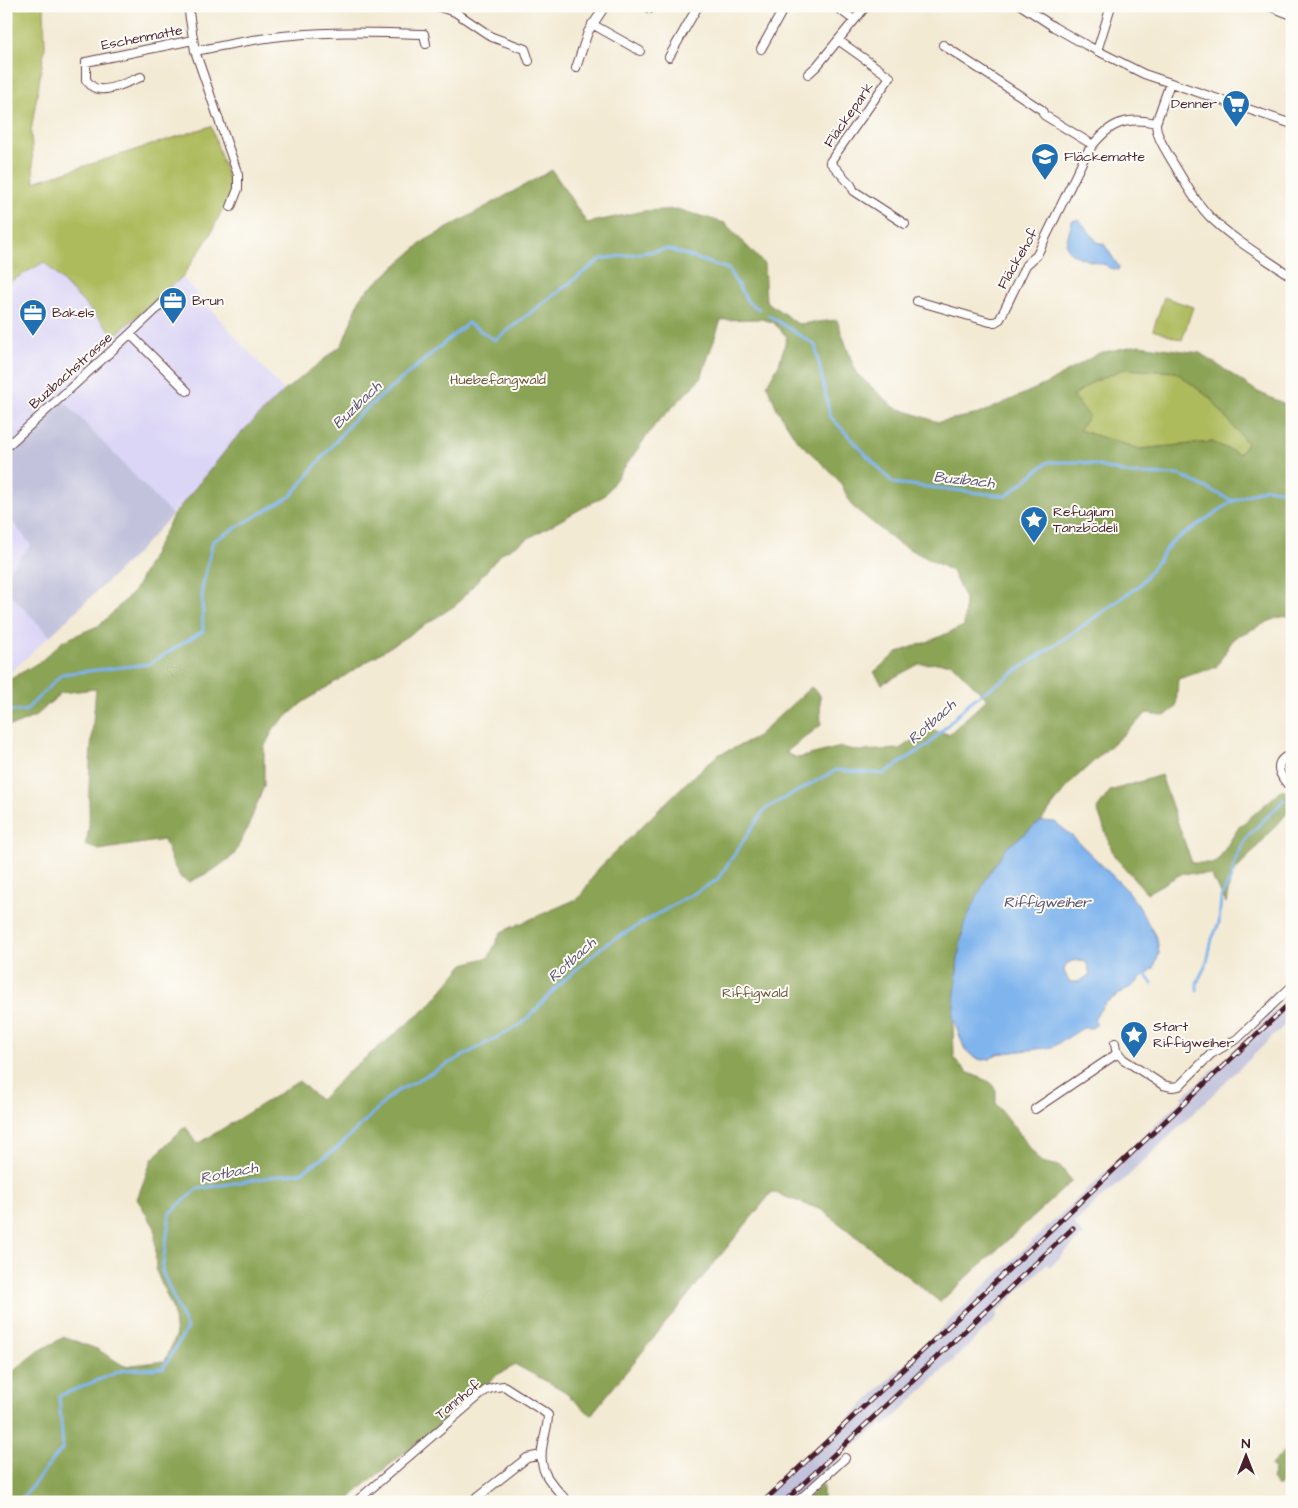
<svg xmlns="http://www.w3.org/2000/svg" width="1298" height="1508" viewBox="0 0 1298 1508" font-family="'Architects Daughter',sans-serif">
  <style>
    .built { fill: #dcd6f6 }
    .industrial { fill: #c2c2dc }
    .green { fill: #aebb5d; stroke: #7c6d44 }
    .forest { fill: #8aa354; stroke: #6a6140; fill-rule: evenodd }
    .water { fill: #7fb4ed; stroke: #646a8c; fill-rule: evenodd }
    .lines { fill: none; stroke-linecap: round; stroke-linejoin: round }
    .stream { stroke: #7fb4ed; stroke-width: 3 }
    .street-casing { stroke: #633d44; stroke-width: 10 }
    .street { stroke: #fff; stroke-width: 8 }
    .rail-casing { stroke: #4a1f2b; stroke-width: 5 }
    .rail { stroke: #fdfcf7; stroke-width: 3; stroke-dasharray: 9; stroke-linecap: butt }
    .labels { text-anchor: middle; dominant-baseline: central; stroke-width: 4; stroke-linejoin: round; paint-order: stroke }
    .street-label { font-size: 14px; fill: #4a1f2b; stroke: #fdfcf7 }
    .poi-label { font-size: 14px; fill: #4a1f2b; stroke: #fdfcf7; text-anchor: start }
    .park-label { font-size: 14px; fill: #6d563c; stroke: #fdfcf7 }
    .water-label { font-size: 15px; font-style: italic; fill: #5d536f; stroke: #fdfcf7 }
  </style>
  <rect width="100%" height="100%" fill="#fdfcf7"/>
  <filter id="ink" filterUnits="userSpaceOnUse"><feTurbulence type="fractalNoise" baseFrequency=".02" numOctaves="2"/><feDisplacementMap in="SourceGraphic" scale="10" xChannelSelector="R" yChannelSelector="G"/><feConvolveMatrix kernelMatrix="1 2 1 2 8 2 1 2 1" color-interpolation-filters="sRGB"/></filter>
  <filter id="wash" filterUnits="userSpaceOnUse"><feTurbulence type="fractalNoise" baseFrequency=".0096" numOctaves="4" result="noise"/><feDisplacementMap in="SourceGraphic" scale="20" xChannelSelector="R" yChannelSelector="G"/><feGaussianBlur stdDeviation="1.12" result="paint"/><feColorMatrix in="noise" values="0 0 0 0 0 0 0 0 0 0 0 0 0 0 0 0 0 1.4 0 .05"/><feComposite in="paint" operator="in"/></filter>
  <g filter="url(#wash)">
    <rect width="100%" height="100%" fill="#f3ead4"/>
    <path class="built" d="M44,262l71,73 67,-58 102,114 -148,163 -130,123v-393z"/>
    <path class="industrial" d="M64,401l108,114 -36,39 -86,82 -44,-46v-17l25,-28 -25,-31v-58z
      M1292,994v24l-167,161 -27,21 -24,24 9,11 -33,32 -4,-3 -50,49 2,4 -113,109 -3,-2 -40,31 -51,47h-33l88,-81 145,-141 192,-181 -1,-2 33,-29z"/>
    <path class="green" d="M6,6h38l1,41 -14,84 3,51 177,-56 21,64 -23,47 -27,40 -67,58 -71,-73 -38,22z
      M1164,297l29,10 -11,33 -29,-10z
      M1123,369l53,3 35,27 36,44 -8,11 -27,-12 -72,7 -62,-19 -5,-34 18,-13z"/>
    <path class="forest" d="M552,170l35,53 57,-12 33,-2 48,14 39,41 2,37 32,23 39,-4 19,53 38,34 44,15 41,-8 69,-31 51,-30 40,-8 61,8 58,39 34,15v208l-16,3 -42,20 -18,29 -38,12 -2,28 -11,9 -18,-3 -75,68 -31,40 -35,27 -42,76 -6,35 -5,59 1,40 13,14 23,10 6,8v14l45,58 19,4 12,15 -132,121 -118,-92 -50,-18 -181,223 -30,-26 -45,-24 -21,11 -9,11 -130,105 -8,10h-342v-35l2,-2 -2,-3v-85l33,-26 25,-14 33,12 27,17 41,-5 11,-25 -3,-26 -17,-39 -1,-43 -18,-29 15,-40 33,-33 13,18 101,-63 21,19 29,-29 78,-63 37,-44 25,-7 12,-25 78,-34 19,-29 87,-85 33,-29 36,-16 57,-52 9,8 1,30 -36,28 13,5 43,-11 18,4 40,-2 31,-19 19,4 38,-35 -36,-36 -32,1 -37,20 -8,-12 24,-20 34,-12 32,-14 1,-27 -13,-28 -53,-27 -47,-38 -11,-22 -5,-7 -40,-38 -19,-30 -10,-24 12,-21 8,-27 -14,-15 -12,-3 -40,1 -20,58 -47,48 -50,70 -102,57 -46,52 -154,98 -28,25 -10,20v38l-16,41 -14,28 -22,16 -23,11 -8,-4 -8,-14 -9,-24 -65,10 -14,-5c7,-19 3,-38 4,-58 1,-33 4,-65 7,-98l-35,4 -25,23 -21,9 -9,1v-38l3,-8 32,-19 22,-20 37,-16 34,-34 40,-77 61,-75 49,-48 58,-46 19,-49 63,-55zM1123,369l53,3 35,27 36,44 -8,11 -27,-12 -72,7 -61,-19 10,-14 -16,-20 18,-13z
      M1161,775l31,88h24l23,-36 44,-38 9,11v8l-61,68 -5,27 -15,-28 -28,-2 -36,20 -33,-37 -17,-47 13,-18z
      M1292,1443v29l-12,14h-4l-5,-7 3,-9 -4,-4z
      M823,1484v18h-21z"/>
    <path class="water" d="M1079,219l18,23 7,2 15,23 -1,3 -9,-2 -3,-3c-10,-3 -40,-8 -40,-21 1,-7 5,-16 6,-23z
      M1041,821l14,1 15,12 54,53 14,18 19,34 2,14 -5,15 -25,20 -24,15 -11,16 3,5 -5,4h-9l-30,19 -56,7 -7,5 -8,1 -7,-2 -10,-8 -12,-32 5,-59 6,-35 23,-47 19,-29zM1084,960l4,6 2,9 -12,7h-9l-5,-11 2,-7 6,-3z"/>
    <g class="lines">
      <path class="stream" d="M768,315l47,30 15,71 63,67 113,13 42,-34h34l49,12 49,1 53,26
        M6,711h19l37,-37 87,-10 54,-33 -1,-43 11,-47 78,-45 62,-76 115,-97 27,17 106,-81 67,-10 60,20 20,33 11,7
        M1146,975l6,9
        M1197,991v-8l10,-21 5,-23 7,-16 2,-26 10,-19 5,-20 11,-21 37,-37
        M19,1502l44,-54 -4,-52 64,-26 40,-2 24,-39 -25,-58 8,-58 27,-24 105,-17 34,-23 58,-56 128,-69 39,-41 43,-38 113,-65 48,-71 71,-39 47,4 45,-29 43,-44 96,-64 73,-52 31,-42 62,-42 33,-13 26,4"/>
    </g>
  </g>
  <g filter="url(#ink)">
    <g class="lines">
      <defs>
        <path id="street" d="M188,6l7,45 43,124v14l-7,18
          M436,6l19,6 37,25 33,12 4,12
          M835,6l19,14
          M1022,6l32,21 32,18 58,29 148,50
          M1269,6l23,9
          M650,9l2,-3
          M592,24l48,27
          M838,40l52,37 -60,85 21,23 3,6 51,33
          M943,45l99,65 2,5 49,30
          M761,49l24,-43
          M195,51c33,-6 65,-14 99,-16 43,-4 87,-2 130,-1l2,10
          M1097,51l14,-45
          M669,57l29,-51
          M576,68l12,-36 17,-26
          M808,74l9,-8 49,-60
          M141,77c-11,4 -31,14 -42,12 -6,0 -9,-5 -13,-9v-18l107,-22
          M1170,83l-14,40c0,14 10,27 16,38 12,20 23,41 39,57 24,23 54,40 81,59
          M917,301l73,21h5l5,-3 26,-54 11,-10 49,-101c20,-28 36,-39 70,-31
          M130,334l57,57
          M6,447l124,-113 37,-35
          M1292,754c-22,8 -12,23 0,35
          M1115,1043l1,7 7,9 40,26 9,2 7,-1 32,-32 26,-15 55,-53
          M1035,1109l83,-56
          M359,1499l127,-109 10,-3 8,-1 39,25 5,4c0,10 -3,19 -5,28 -6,29 7,39 25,59
          M471,1502l56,-44 14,-3
          M797,1502l48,-44"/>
      </defs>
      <use href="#street" class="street-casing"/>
      <use href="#street" class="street"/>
      <defs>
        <path id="rail" d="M763,1502l529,-501
          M784,1502l289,-274"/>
      </defs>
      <use href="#rail" class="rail-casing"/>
      <use href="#rail" class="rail"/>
    </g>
  </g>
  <defs>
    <symbol id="supermarket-pin" viewBox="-11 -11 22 30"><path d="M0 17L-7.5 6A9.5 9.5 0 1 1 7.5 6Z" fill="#1f6fb2" stroke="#fdfcf7"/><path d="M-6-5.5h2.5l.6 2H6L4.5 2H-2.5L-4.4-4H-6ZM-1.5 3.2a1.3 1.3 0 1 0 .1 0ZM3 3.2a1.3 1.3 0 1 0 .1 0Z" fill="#fff"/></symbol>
    <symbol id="school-pin" viewBox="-11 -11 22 30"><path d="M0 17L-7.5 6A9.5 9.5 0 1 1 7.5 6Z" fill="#1f6fb2" stroke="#fdfcf7"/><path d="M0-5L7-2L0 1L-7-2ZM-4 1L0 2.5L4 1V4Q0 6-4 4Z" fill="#fff"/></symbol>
    <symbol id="office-pin" viewBox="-11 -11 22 30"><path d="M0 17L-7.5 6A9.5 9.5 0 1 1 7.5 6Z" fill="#1f6fb2" stroke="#fdfcf7"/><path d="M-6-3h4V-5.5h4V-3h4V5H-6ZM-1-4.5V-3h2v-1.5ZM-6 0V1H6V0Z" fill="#fff"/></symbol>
    <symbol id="sight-pin" viewBox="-11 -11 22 30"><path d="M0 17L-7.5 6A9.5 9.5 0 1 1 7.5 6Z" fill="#1f6fb2" stroke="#fdfcf7"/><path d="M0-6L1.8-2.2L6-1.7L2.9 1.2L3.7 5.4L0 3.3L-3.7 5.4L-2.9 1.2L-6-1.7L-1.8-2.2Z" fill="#fff"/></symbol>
  </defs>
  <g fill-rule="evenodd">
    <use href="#supermarket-pin" x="1220" y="88" width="32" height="43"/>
    <use href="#school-pin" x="1029" y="141" width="32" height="43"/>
    <use href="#office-pin" x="157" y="285" width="32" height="43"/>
    <use href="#office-pin" x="17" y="297" width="32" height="43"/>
    <use href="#sight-pin" x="1018" y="504" width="32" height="43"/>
    <use href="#sight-pin" x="1118" y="1019" width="32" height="43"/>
  </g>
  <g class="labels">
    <g class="street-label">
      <text transform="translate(142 38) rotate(-11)">Eschenmatte</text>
      <text transform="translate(849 115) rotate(-55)">Fläckepark</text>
      <text transform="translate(1018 259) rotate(-60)">Fläckehof</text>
      <text transform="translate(71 371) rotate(-42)">Buzibachstrasse</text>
      <text transform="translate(458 1400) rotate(-39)">Tannhof</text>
    </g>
    <g class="poi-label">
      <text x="1217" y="104" text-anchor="end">Denner</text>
      <text x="1064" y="157">Fläckematte</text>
      <text x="192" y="301">Brun</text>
      <text x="52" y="313">Bakels</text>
      <text x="1053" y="512">Refugium<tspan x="1053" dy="16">Tanzbödeli</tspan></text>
      <text x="1153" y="1027">Start<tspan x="1153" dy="16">Riffigweiher</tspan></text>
    </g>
    <g class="park-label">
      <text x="498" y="380">Huebefangwald</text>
      <text x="755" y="993">Riffigwald</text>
    </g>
    <g class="water-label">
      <text transform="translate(357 405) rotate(-44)">Buzibach</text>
      <text transform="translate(964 480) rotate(6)">Buzibach</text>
      <text transform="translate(932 722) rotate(-42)">Rotbach</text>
      <text x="1047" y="902">Riffigweiher</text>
      <text transform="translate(572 960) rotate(-42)">Rotbach</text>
      <text transform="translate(229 1173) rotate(-11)">Rotbach</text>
    </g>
  </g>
  <rect width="1298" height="1508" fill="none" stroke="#fdfcf7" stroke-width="25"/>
  <g transform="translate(1246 1456)" stroke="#fdfcf7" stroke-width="4" paint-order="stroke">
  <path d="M0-4L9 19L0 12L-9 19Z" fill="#4a1f2b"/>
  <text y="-8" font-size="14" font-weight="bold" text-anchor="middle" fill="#4a1f2b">N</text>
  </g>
</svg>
